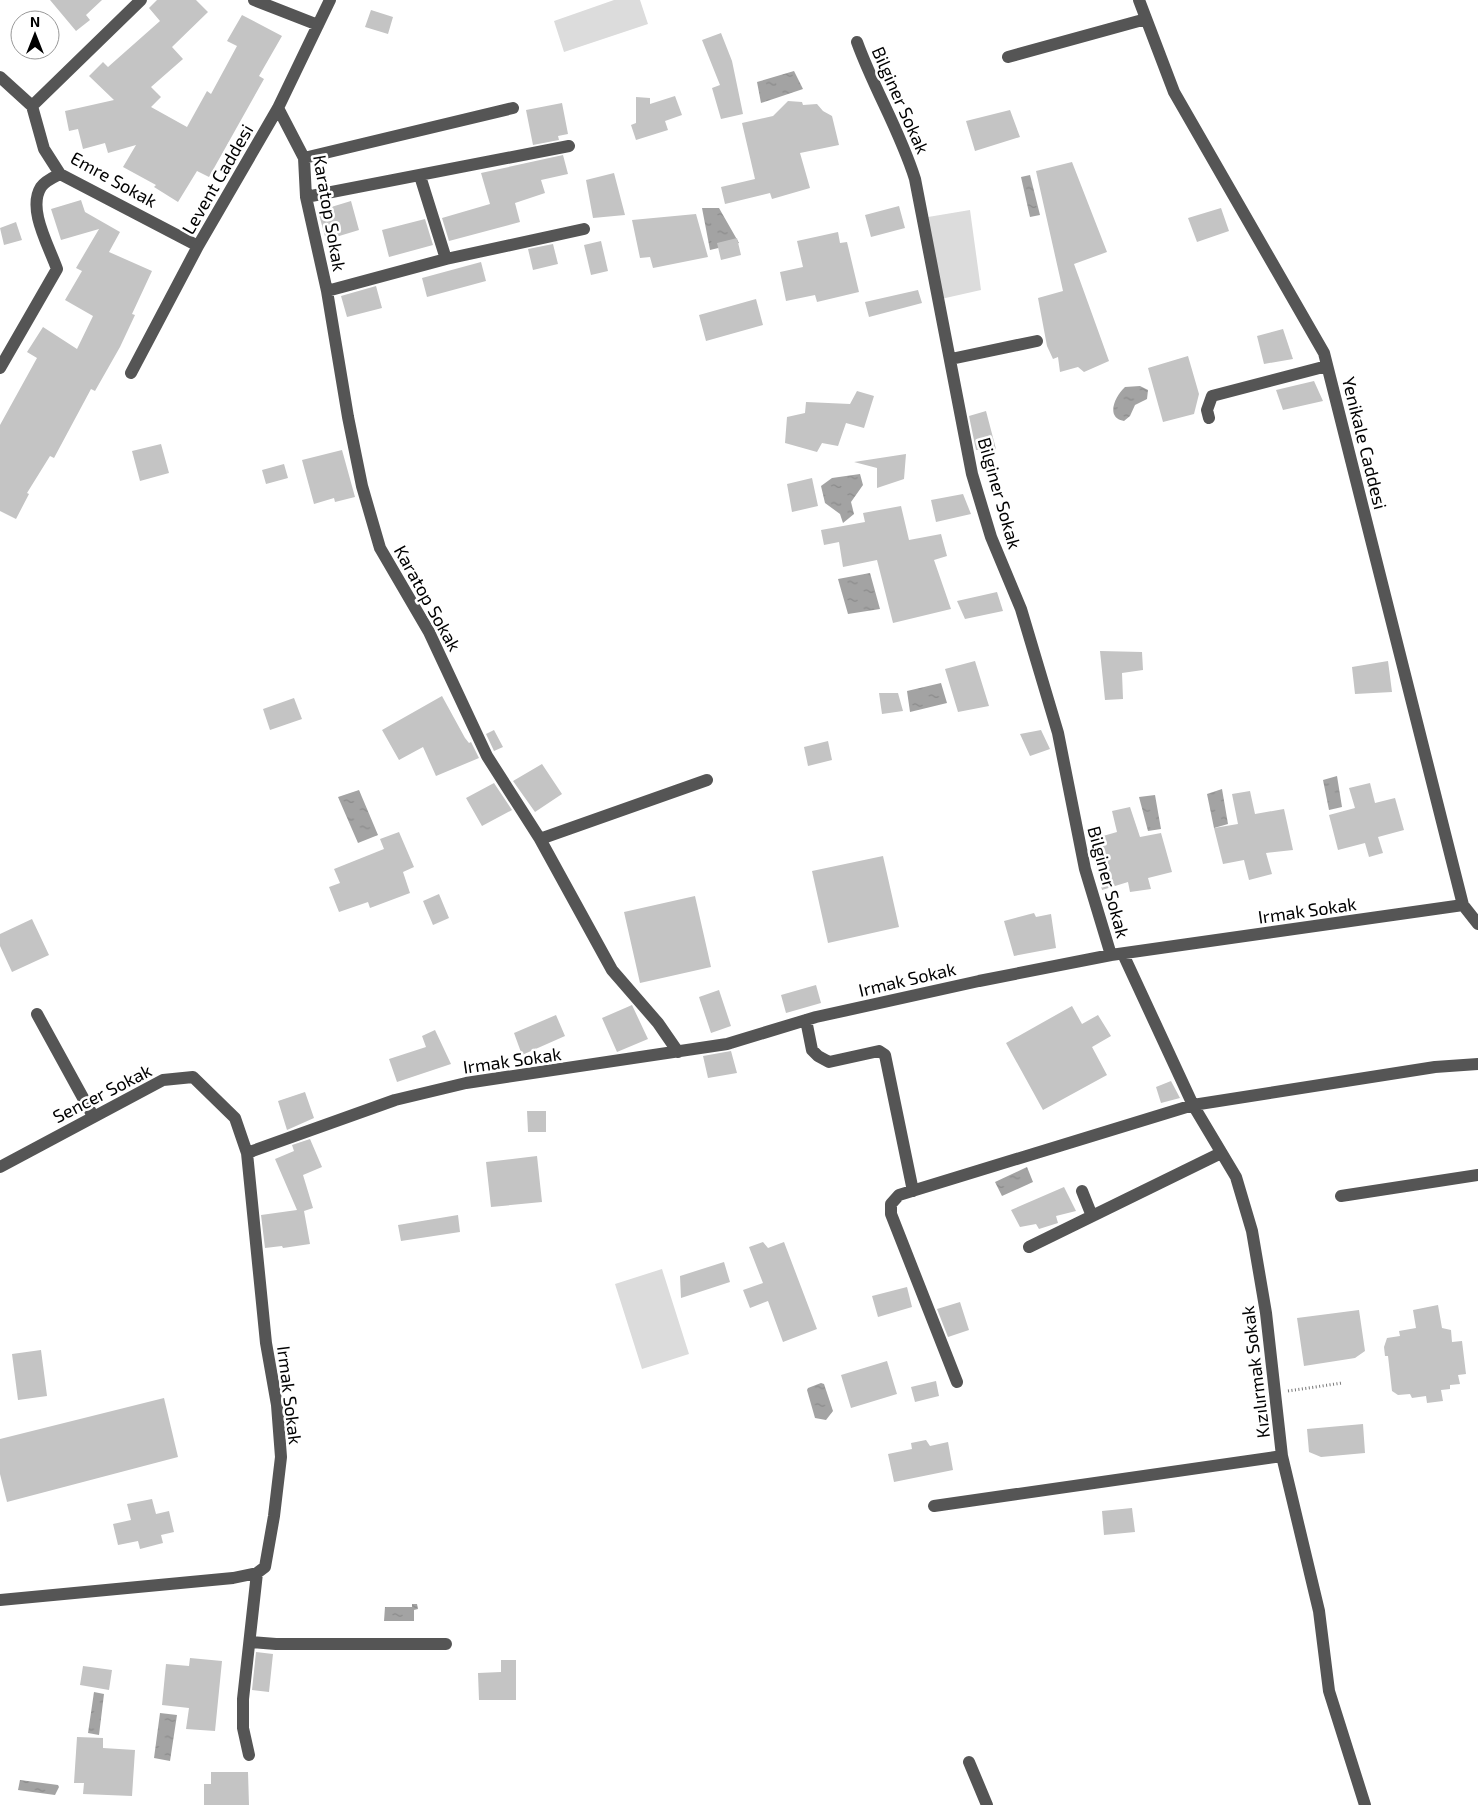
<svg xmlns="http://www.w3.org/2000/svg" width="1478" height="1805" viewBox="0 0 1478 1805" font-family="'Exo 2',sans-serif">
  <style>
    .pitch { fill: #dcdcdc }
    .water { fill: url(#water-ripples) }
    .building { fill: #c4c4c4 }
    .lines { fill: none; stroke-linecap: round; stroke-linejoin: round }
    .path { stroke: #777; stroke-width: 3; stroke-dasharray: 1 2.5; stroke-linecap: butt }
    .minor { stroke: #555; stroke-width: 12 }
    .labels { text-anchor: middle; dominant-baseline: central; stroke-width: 5; stroke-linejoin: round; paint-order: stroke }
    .street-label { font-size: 18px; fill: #000; stroke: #fff }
  </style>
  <defs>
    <pattern id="water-ripples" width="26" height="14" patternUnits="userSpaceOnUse" patternTransform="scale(1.25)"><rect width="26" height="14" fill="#a3a3a3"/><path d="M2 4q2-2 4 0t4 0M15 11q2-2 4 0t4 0" fill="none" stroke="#8b8b8b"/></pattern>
  </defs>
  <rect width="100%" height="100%" fill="#fff"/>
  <path class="pitch" d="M614,0h26l8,24 -84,28 -10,-31z
    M970,210l11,80 -40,9 -13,-82z
    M662,1269l27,85 -47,15 -27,-85z"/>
  <path class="water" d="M794,71l9,18 -42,14 -4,-21z
    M1030,175l10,40 -10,2 -9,-40z
    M702,208h17l20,35 -29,7z
    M1140,386l8,4 -1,9 -12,6 -5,11 -6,5c-19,-3 -9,-25 1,-34z
    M860,474l3,11 -12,17 3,12 -11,9 -3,-9 -15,-11 -4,-17 11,-8z
    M870,573l10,36 -32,5 -10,-35z
    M941,683l6,20 -37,9 -3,-21z
    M1337,776l5,31 -13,3 -6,-30z
    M1222,789l6,35 -14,4 -7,-34z
    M359,790l19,45 -20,8 -20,-46z
    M1155,795l6,34 -13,2 -9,-34z
    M1027,1167l6,15 -31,14 -7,-14z
    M821,1383l3,1 9,27 -7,9 -11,-2 -8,-28 1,-2z
    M412,1604h5l1,5 -4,1v11h-30l1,-14h27z
    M94,1692l10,2 -5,41 -11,-2z
    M160,1713l17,2 -7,46 -16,-3z
    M20,1780l38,5 1,2 -4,8 -37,-5z"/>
  <path class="building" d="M50,0h52l-16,15 4,5 -14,11z
    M157,0h39l12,12 -36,35 11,12 -32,28 10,10 -10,10 36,20 20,-36 4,3 26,-48 -10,-5 15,-26 40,21 -23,40 5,3 -55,98 -12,-6 -19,31 -24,-15 2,-2 -33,-18 13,-22 -28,8 -3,-10 -22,6 -5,-20 -9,2 -4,-20 49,-11 -25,-24 14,-14 5,5 52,-46 -11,-13z
    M371,10l22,7 -5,17 -23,-7z
    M721,33l11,28 11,53 -22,5 -9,-31 8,-3 -18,-45z
    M675,96l7,19 -17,6 3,9 -32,10 -5,-15 5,-2v-26l14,1v6z
    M788,101l14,1 1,3 14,-1 6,7 9,5 7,29 -39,8 10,35 -38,11 -2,-6 -45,11 -4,-17 34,-8 -13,-56 31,-7z
    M562,103l6,31 -10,2 1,4 -26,5 -7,-35z
    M1010,110l10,27 -45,14 -9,-30z
    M563,155l5,19 -27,6 4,13 -30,10 5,19 -71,19 -7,-23 48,-14 -9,-31z
    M1072,162l35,90 -33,12 35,97 -25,11 -6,-5 -18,5 -2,-15 -5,2 -6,-13 -9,-48 25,-7 -27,-120z
    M614,173l11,42 -32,3 -7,-38z
    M81,200l4,12 35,20 -11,20 43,19 -20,43 3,1 -15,32 -25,44 -4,-2 -37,69 -4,-2 -23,37 2,1 -13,25 -16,-8v-86l37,-67 -10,-6 16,-25 34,22 16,-33 -28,-16 17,-29 -6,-3 23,-39 -38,11 -10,-31z
    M351,201l8,29 -33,10 -8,-29z
    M899,206l6,22 -34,9 -6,-22z
    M1221,208l8,23 -32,11 -9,-24z
    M696,214l12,43 -55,11 -3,-11 -10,1 -8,-38z
    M425,219l8,26 -44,12 -7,-27z
    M16,222l6,18 -18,5 -4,-17z
    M838,232l2,11 7,-1 12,50 -42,10 -2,-7 -29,6 -6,-29 23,-5 -6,-26z
    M737,238l4,17 -20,5 -4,-17z
    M601,241l7,30 -17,4 -7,-30z
    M553,244l5,20 -25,6 -5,-21z
    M481,262l5,19 -59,16 -5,-19z
    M376,286l6,22 -35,9 -6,-21z
    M918,290l4,13 -53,14 -4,-15z
    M756,299l7,26 -57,16 -7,-26z
    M1283,329l10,30 -29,5 -7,-28z
    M1188,356l11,38 -5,20 -31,8 -15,-54z
    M1314,381l9,20 -40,9 -7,-20z
    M857,391l17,5 -10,32 -18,-5 -8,23 -16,-3 -5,9 -32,-9 2,-26 18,-4 1,-11 44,2z
    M986,411l10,38 -20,1 -7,-34z
    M161,444l8,29 -29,8 -8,-30z
    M342,450l13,47 -20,5 -1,-4 -20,6 -12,-44z
    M906,454l-2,25 -27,9v-20l-23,-6z
    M284,464l4,14 -22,6 -4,-14z
    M812,478l6,28 -26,6 -5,-28z
    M963,494l8,20 -35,8 -5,-22z
    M901,506l8,34 32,-6 6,22 -13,4 17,49 -58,14 -16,-63 -34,7 -4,-25 -15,3 -3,-15 44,-8 -2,-9z
    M997,592l6,19 -38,8 -8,-18z
    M1100,651l42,1 1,18 -21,3 1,26 -18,1z
    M975,661l14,45 -31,6 -13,-43z
    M1388,661l4,31 -37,2 -3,-27z
    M879,693h19l5,18 -21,3z
    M442,696l23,42 4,5 2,-1 8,16 -43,18 -13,-29 -24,13 -17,-30z
    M294,698l8,21 -32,11 -7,-21z
    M494,730l9,17 -9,4 -8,-17z
    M1041,730l9,19 -20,7 -10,-22z
    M828,741l4,19 -24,6 -4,-19z
    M542,764l20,30 -27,18 -22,-31z
    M494,783l18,27 -30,16 -16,-28z
    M1370,783l5,20 20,-5 9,32 -26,7 5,16 -14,4 -4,-14 -27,7 -9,-35 26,-7 -6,-20z
    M1250,791l5,23 29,-5 9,41 -27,3 6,21 -23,6 -5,-20 -21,4 -9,-36 24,-4 -6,-30z
    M1130,807l10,30 21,-4 11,39 -24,6 3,11 -21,3 -2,-10 -26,8 -13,-50 28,-8 -5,-21z
    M399,832l15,35 -11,5 7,21 -40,15 -2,-6 -29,10 -10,-25 11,-4 -6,-14 50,-20 -4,-10z
    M883,856l16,71 -71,16 -16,-72z
    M439,894l10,24 -16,7 -10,-24z
    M695,896l16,71 -71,16 -16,-71z
    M1034,913l2,4 15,-3 5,34 -42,8 -10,-35z
    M32,919l17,36 -37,17 -12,-26v-12z
    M816,985l5,18 -35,10 -5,-18z
    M719,990l12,36 -20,7 -12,-36z
    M632,1005l16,34 -31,13 -15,-34z
    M1072,1006l10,18 16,-9 13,21 -19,11 15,28 -64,35 -37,-67z
    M556,1015l9,21 -43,19 -8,-22z
    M435,1030l16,34 -54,18 -8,-23 37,-12 -4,-11z
    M731,1051l6,22 -29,5 -5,-22z
    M1171,1081l9,17 -19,5 -5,-16z
    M305,1092l9,26 -27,12 -9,-29z
    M527,1111h19v21h-18z
    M310,1139l12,28 -19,8 10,33 -9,3 6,33 -27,4 -1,-2 -17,2 -4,-33 36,-5 -22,-51 19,-8 -2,-6z
    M537,1156l5,46 -51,5 -5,-45z
    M1064,1187l12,24 -20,5 2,7 -19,6 -3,-5 -16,3 -9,-17z
    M458,1215l2,17 -59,9 -3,-16z
    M763,1242l5,6 16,-6 33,87 -34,13 -15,-41 -18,7 -7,-18 20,-7 -14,-36z
    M724,1262l6,20 -49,16 -1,-22z
    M907,1287l5,20 -34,10 -6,-21z
    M960,1302l9,28 -21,7 -11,-28z
    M1438,1305l4,23 9,2 1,12 10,-1 4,33 -8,1 2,9 -10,1v4l-9,1 2,11 -16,2 -1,-7 -14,2 -2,-4 -12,1 -6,-4 -4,-35h-3l-1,-9 3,-9 13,-2 -1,-5 17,-3 -3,-18z
    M1359,1310l6,41 -10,7 -51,8 -7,-48z
    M41,1350l6,46 -29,4 -6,-46z
    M887,1361l10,33 -46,14 -10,-33z
    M936,1381l3,15 -24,6 -4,-15z
    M164,1398l14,59 -171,45 -7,-28v-35z
    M1363,1424l2,29 -44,4 -12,-5 -2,-23z
    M926,1440l4,6 18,-4 5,28 -59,12 -6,-28 24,-5 -1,-6z
    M152,1499l4,15 13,-3 5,21 -13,3 2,8 -23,6 -2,-8 -20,4 -5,-21 18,-4 -4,-16z
    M1132,1508l3,24 -31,3 -2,-24z
    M256,1652l17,2 -4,38 -17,-2z
    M190,1658l32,3 -7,70 -29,-2 3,-21 -27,-3 4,-41 23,2z
    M501,1660h15v40h-37l-1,-27 23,-1z
    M83,1666l29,4 -3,20 -29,-5z
    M77,1737l26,1v10l32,2 -3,46 -49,-2 1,-11h-10z
    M211,1772h37l1,33h-45v-21h7z"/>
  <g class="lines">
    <path class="path" d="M1288,1391l54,-8"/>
    <path class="minor" d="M254,0l64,25
      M1139,0l35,92 150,261 139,552 15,19
      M857,42c17,47 43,89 58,137l57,295 19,63 30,72 37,124 27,136 26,86
      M1008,57l138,-38
      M0,77l32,29 12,43 16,25 138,72
      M32,106l109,-106
      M278,108l26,50 2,39 21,94 21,126 14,69 18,62 49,84 58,124 53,83 72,131 46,53 20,29
      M304,158l209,-50
      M420,176l26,83
      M306,197l263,-51
      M327,291l119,-32 138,-30
      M951,359l86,-18
      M0,368l57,-99c-8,-23 -30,-60 -16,-82 4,-6 13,-10 19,-13
      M131,373l67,-127 80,-138 52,-108
      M1209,418l-2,-8 5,-14 115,-30
      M540,839l167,-59
      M1123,954l70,151 43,72 16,54 14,82 16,143 37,155 10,80 36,114
      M37,1014l56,102
      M806,1020l6,30 6,6 11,6 50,-11 6,4 28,136
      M0,1167l163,-87 30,-3 42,41 12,35
      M1082,1191l10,25
      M1341,1196l137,-21
      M1029,1247l192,-94
      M957,1382l-66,-168v-10l8,-9 294,-90 242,-38 43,-3
      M934,1506l348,-50
      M0,1600l233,-22 24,-5 8,-6 9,-51 7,-59 -4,-52 -11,-62 -19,-190 148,-53 71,-17 261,-39 89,-27 163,-36 132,-26 352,-50
      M250,1642l26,2h170
      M249,1755l-6,-27v-29l14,-126
      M969,1762l18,43"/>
  </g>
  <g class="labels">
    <g class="street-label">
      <text transform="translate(901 100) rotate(66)">Bilginer Sokak</text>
      <text transform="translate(114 179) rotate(29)">Emre Sokak</text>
      <text transform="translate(217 179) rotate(-60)">Levent Caddesi</text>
      <text transform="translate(330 213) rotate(80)">Karatop Sokak</text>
      <text transform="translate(1365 443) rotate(76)">Yenikale Caddesi</text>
      <text transform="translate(1000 493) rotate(74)">Bilginer Sokak</text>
      <text transform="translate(428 598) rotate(61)">Karatop Sokak</text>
      <text transform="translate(1109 882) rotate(75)">Bilginer Sokak</text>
      <text transform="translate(1307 910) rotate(-8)">Irmak Sokak</text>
      <text transform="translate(907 979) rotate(-13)">Irmak Sokak</text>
      <text transform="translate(512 1060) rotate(-8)">Irmak Sokak</text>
      <text transform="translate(102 1093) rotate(-27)">Sencer Sokak</text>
      <text transform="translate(1255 1372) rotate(-97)">Kızılırmak Sokak</text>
      <text transform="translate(290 1395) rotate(83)">Irmak Sokak</text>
    </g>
  </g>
  <g transform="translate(35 35)"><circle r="24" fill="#ffffff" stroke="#999999"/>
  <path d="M0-4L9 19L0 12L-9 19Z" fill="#000000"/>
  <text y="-8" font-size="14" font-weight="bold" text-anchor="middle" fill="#000000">N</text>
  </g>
</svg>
